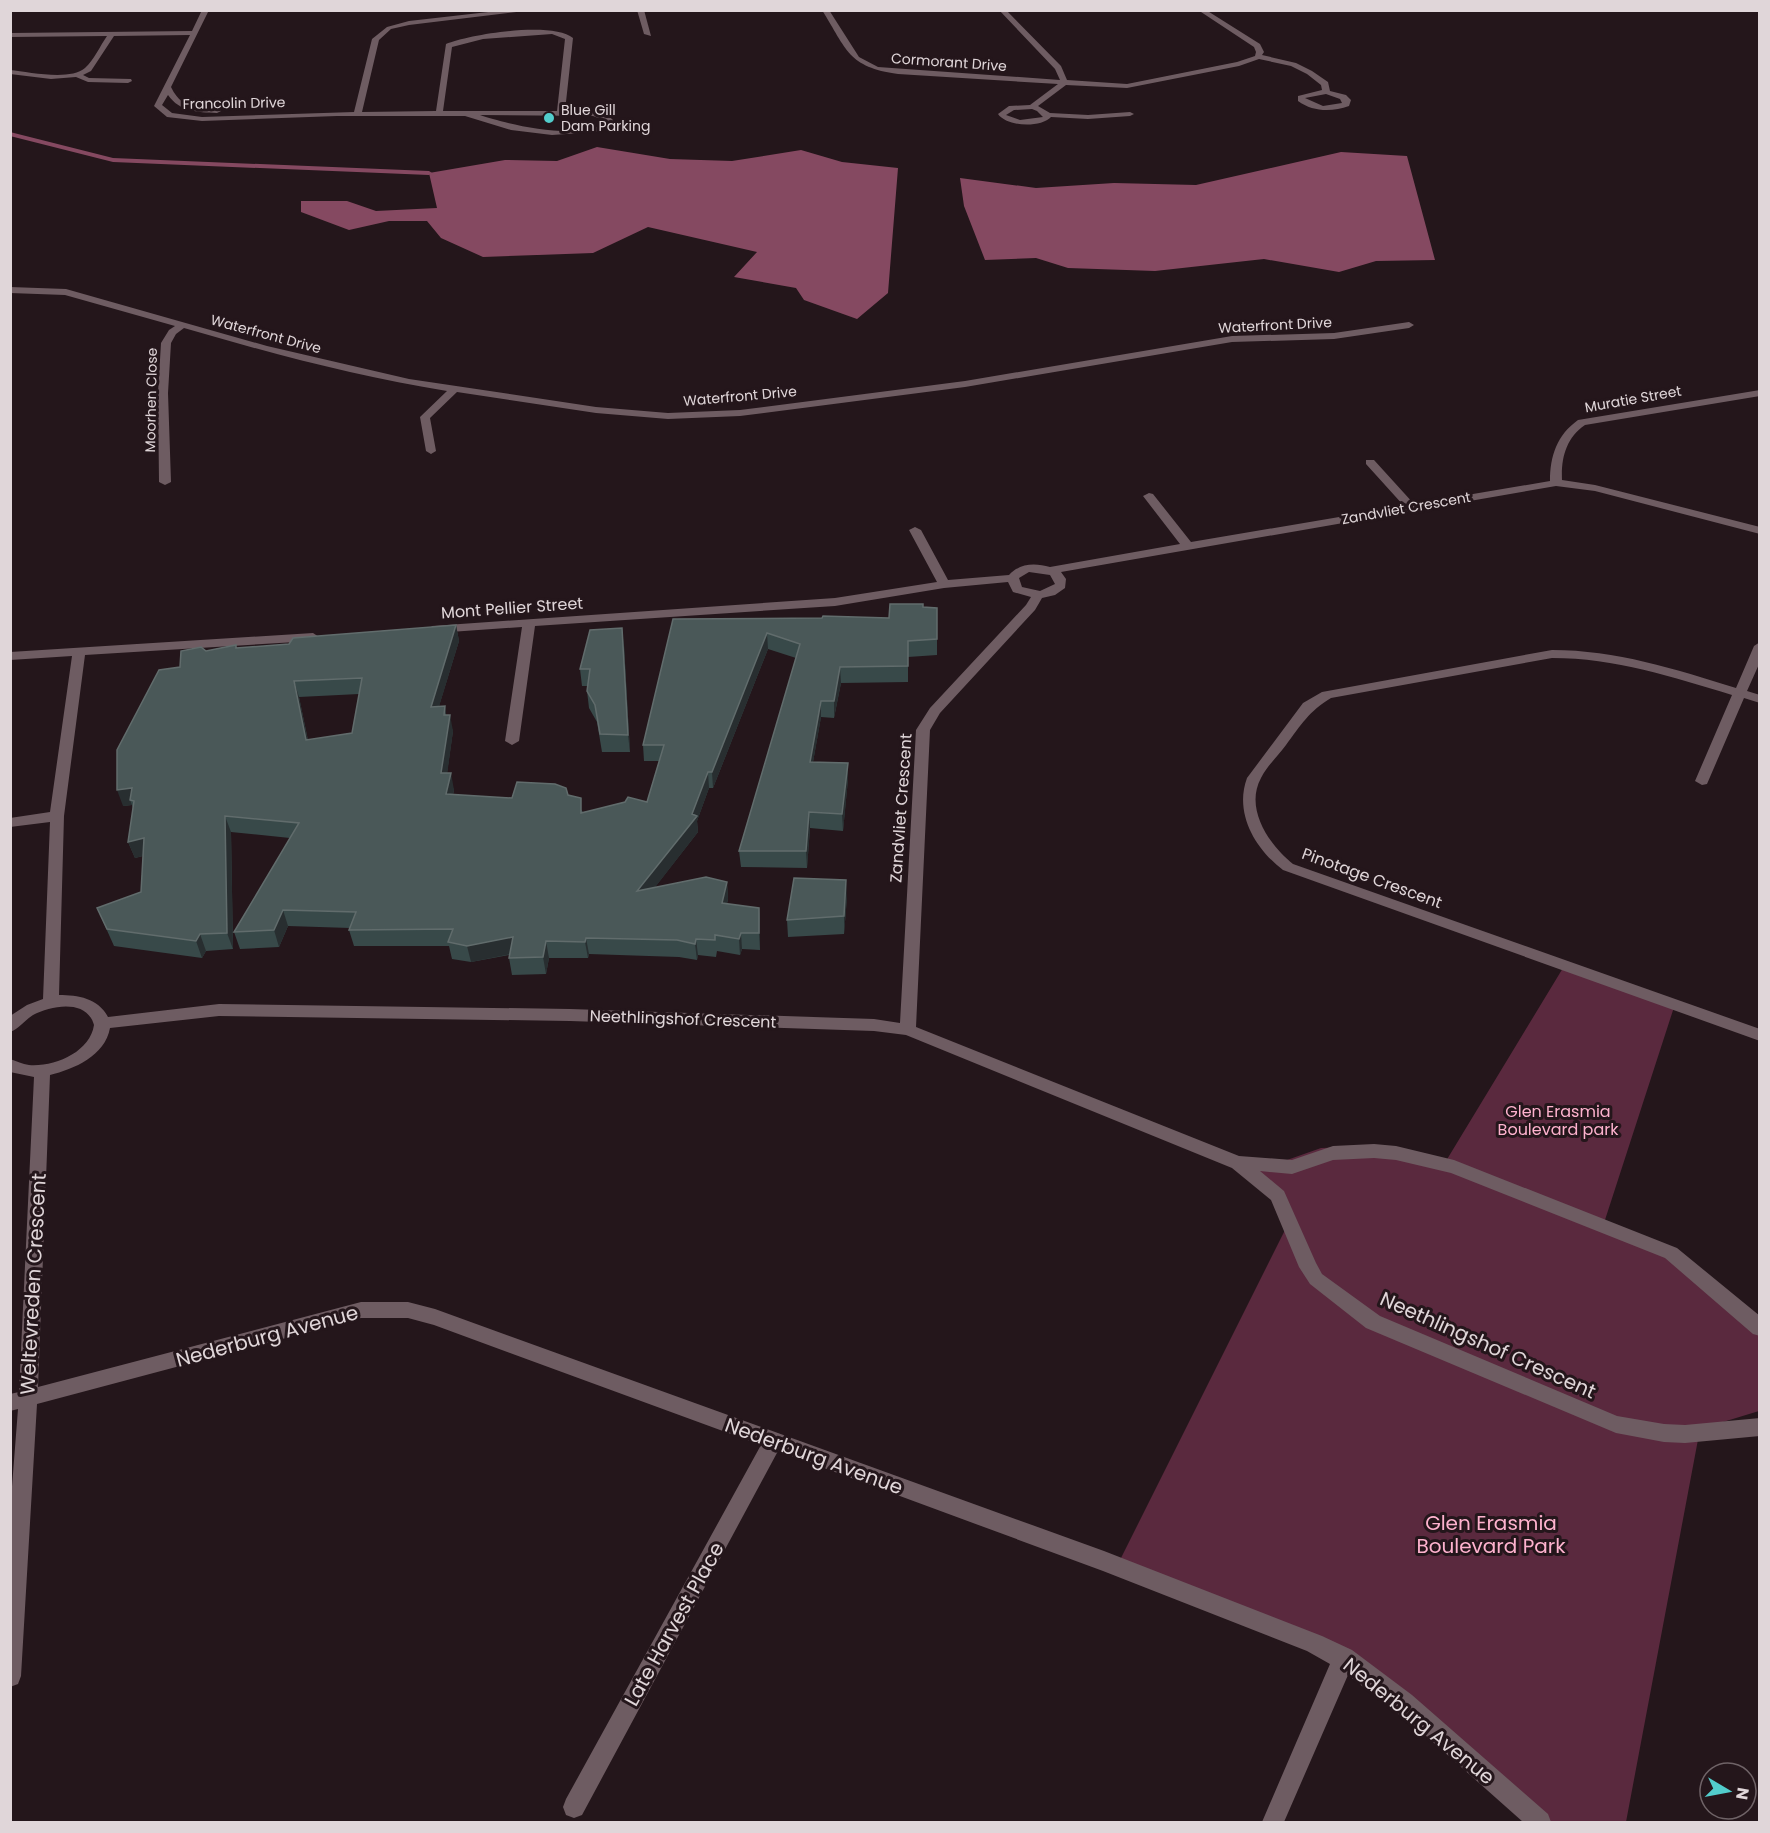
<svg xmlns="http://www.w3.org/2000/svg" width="1770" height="1833" viewBox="0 0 1770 1833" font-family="Poppins,sans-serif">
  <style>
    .green { fill: #5a293e }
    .water { fill: #854961 }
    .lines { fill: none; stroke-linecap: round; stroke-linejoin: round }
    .stream { fill: #854961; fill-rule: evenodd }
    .service { fill: #6e5c62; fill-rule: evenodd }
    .minor { fill: #6e5c62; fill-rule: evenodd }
    .wall { fill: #384949; fill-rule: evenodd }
    .shaded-wall { fill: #282e30 }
    .building { fill: #4a5858; stroke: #616c6c; stroke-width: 1.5; fill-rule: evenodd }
    .poi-dot { fill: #52cdcc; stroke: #24161b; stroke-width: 2 }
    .labels { text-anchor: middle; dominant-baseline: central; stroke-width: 6; stroke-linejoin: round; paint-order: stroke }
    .far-street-label { font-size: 14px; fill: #e0d6d9; stroke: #24161b }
    .far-poi-label { font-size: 14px; fill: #e0d6d9; stroke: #24161b; text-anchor: start }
    .street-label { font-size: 16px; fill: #e0d6d9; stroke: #24161b }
    .park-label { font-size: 16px; fill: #feb2ce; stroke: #24161b }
    .near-street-label { font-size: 20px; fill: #e0d6d9; stroke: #24161b }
    .near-park-label { font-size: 20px; fill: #feb2ce; stroke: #24161b }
  </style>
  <rect width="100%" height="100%" fill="#24161b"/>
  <path class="green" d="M1566,963l110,38 -72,222 60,24 95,89v75l-59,18 -74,393h-98l-191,-176 -220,-80 168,-336 -15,-37 -48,-37 65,4 34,-12 59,-2 66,15z"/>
  <path class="water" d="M597,147l73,12 62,2 69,-11 41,12 56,6 -10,125 -31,26 -53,-19 -8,-12 -62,-11 23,-25 -109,-25 -55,26 -110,4 -42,-19 -14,-17h-38l-40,9 -48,-18v-11h46l29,10 61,-3 -8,-35 76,-13 52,1z
    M1341,152l66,4 28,104 -59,1 -37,11 -75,-13 -109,12 -87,-3 -32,-10 -51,2 -21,-54 -4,-28 76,10 78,-5 82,2z"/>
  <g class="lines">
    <path class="stream" d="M10,132l103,26 316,13 3,2 -3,2 -316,-13 -103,-26z"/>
    <path class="service" d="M637,10h7l7,26 -7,-2z"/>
    <path class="minor" d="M202,10h7l-38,77c14,29 30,12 50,24l-4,2c-20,-1 -37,-1 -49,-18l-6,10 10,8 30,4 152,-5 18,-73 15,-12 22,-6 97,-11h27l-124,15 -18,4 -12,11 -17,72 74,-1 10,-67c24,-10 107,-23 127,-6l-8,73c16,1 38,-3 49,10l-6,7 -13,4 -43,3 -41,-5 -46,-14h-128l-135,5 -35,-4 -13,-11 36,-71 -76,1 -23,35 -8,4 6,3 42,1 1,2 -4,2 -40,-1 -12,-5 -25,2 -41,-5v-4c19,2 60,11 75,-2 9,-8 15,-22 22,-32l-97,1v-4l182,-2zM552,34l13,5 -8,72h-114l9,-64 31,-8zM480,115l113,1 13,5c-22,22 -100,3 -126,-6z
      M822,10h7l30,47 19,10 182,13 -5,-11 -56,-59h7l55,56 6,14 60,4 110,-22 18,-6 1,-4 -2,-5 -56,-37h8l54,34 4,8 -2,3 34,8 16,8 16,11 2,9 16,4 5,5 -2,6c-17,6 -36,6 -51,-5v-5l24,-6 -1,-5 -14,-11 -16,-8 -32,-7 -20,7 -112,22 -61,-3 -28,21 12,7 38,2 42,-3 4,2 -4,2 -42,3 -37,-2c-10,11 -44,10 -53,-3l11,-8 21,-1 28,-21 -160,-10c-50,-7 -51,-24 -76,-64zM1326,94l14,5 2,4 -19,3 -18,-8zM1032,109l5,2 6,6 -23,3 -14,-5 8,-5z
      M10,287l56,2 201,57 142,33 187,28 72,6 72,-3 225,-29 267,-45 102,-3 75,-11 5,3 -5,3 -75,11 -102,3 -267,45 -225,29 -72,3 -72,-6 -139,-21 -27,26 6,33 -5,3 -5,-3 -6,-34 27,-26c-89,-14 -177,-38 -263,-63l-8,6 -5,9 -3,50 3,89 -6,3 -6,-3 -1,-89 3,-50 8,-13 6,-4 -110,-31 -55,-2z
      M1760,390v6l-175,29c-19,13 -24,33 -23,55l33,5 165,42v7l-165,-43 -39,-5 -495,86 5,7 -1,9 -10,7 -13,3 -7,12 -95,103 -10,17 -14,297 323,129 53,4 41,-14 41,-2 22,2 58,14 223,88 83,68v20l-7,-2 -88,-76 -214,-85 -55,-13 -22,-2 -41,2 -41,14 -32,-3 24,20 32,72 6,11 58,42 237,100 47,8 21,1 75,-7v18l-75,7 -21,-1 -48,-9 -250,-105 -56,-44 -11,-17 -28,-67 -39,-32 -326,-133 -32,-4 -304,-10 -351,-5 -109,12c-5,28 -36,41 -60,47l-12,312 323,-85h47l27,7 669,242 218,85 30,14 60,45 136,119 3,8h-28l-99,-88 -76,-59 -64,147h-22l68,-158 -23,-13 -204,-80 -325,-120 -196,364 -8,3 -8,-3 -3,-8 3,-8 195,-354 -327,-120 -26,-7h-47l-324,86 -16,272 -3,8 -8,3v-175l8,-103 -8,2v-17l9,-2 15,-315 -24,-5v-13c7,2 12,5 19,6 26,2 61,-13 65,-40 -7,-26 -42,-20 -61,-10 -8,5 -14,14 -23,17v-16l17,-11 16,-6 7,-177 -40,5v-9l40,-6 22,-156 -62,4v-8l303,-19 6,4 -6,4 -228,14 -21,161 -5,179c19,0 39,3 49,22l111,-13 351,5 304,10 26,4 16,-293 14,-22 96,-103 5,-8 -18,-5 -5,-10 -64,6 -109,18 -300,20 -16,115 -7,4 -7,-4 17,-114 -86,6 -4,-1 -2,-3 2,-3 403,-28 102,-16 -28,-52 6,-3 6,3 27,50 61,-5c11,-12 26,-12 41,-8l130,-23 -37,-48 6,-3 4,1 38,48 213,-36 -38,-42v-4h8l40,44 136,-23c0,-25 7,-46 28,-61zM1029,572l21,3 5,9 -15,7 -18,-4 -3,-9z
      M1760,642v20l-13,29 13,4v8l-16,-5 -37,86 -5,1 -7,-4 37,-86c-59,-18 -117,-37 -180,-37l-221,40c-22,13 -30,27 -45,47 -8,11 -19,21 -25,33 -17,31 9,68 32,86l467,165v12l-477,-171c-28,-21 -49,-57 -36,-92l56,-75 19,-11 230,-42c64,0 123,19 184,38l18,-42z"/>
  </g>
  <path class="wall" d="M923,607l14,1v47l-29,2v25l-67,1 -7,35 -13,-1 -8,45 35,1v16l-5,52 -33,-3 -3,40 -66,-1 -2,-16 57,-193 -28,-9 -55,139h-4l-12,33 1,11 -43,55 72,-5 1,17 -1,5 32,4 1,16v26l-18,-1 -2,6 -23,-4 -1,6 -18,-2 -1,5 -18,-3 -90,-3 -1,4h-39l-3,16 -34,1 -3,-17v-3l-38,7 -19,-3 -3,-13h-95l-5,-16 1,-2 -62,-2 -9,21 -39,2 -6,-17 56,-94 -59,-6 2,117 -27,2 -4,7 -88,-12 -17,-38 44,-16 2,-36 -8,2 -7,-16 5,-33 -1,-4 -9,1 57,-139 57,-19 52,-4 167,-19 3,16 -20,65h6l1,9 7,16 -6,42 7,17 -1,5 59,3 56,-3 15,17 64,-10 12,-41h-15l-1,-16 30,-126 216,-1zM359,694l-7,39 -44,7 -9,-43z
    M624,645l6,107h-28l-5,-30 -8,-14 -2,-17v-5h-5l-2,-17z
    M847,897l-3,37 -56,3 -1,-17z"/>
  <path class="shaded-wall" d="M456,625l3,16 -25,82 -3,-16z
    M622,628l2,17 6,107 -2,-17z
    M767,633l1,16 -55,139 -1,-16z
    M840,667l1,16 -7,35v-17z
    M294,681l5,16 12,59 -5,-16z
    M821,701v16l-11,62v-17z
    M450,715l3,16 -8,59 -4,-17z
    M848,763v16l-5,52 -1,-17z
    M708,772l1,16 -12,33 1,11 -59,76 -2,-17z
    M451,773l3,17 -5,20 -3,-16z
    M132,788l2,13 -4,-1 2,5 -9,1 -6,-16z
    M809,812l1,16 -3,40 -1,-17z
    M225,816l6,16 2,117 -6,-16z
    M144,838l6,16 -15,4 -7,-16z
    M846,880l1,17 -3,37v-18z
    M727,882l1,17 -5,21 -1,-17z
    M759,908l1,16v26l-1,-17z
    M283,910l5,16 -9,21 -5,-17z
    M741,933l1,16 -2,6 -1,-16z
    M200,934l6,17 -4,7 -6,-17z
    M513,937l3,16 -45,9 -4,-16z
    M586,938l3,16 -1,4 -3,-16z
    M696,939l2,16 -1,5 -2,-16z
    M546,941l3,17 -3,16 -3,-17z"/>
  <path class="building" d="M890,604h33v3l14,1v31l-29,2v25l-68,1 -6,34h-13l-11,61 38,1 -6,51 -33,-2 -3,39h-67l61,-207 -33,-11 -55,139h-4l-16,42 5,2 -60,75 69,-14 21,5 -5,21 37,5v25h-18l-2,6 -24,-4v5l-19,-1 -1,5 -18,-4 -91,-2 -1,4 -39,-1 -3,16 -34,1 4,-21 -46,9 -19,-4 5,-13 -104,1 7,-18 -73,-2 -9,20 -40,2 65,-109 -74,-7 2,117 -27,1 -4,7 -89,-12 -10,-21 44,-16 3,-54 -16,4 6,-41 -4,-1 2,-12 -15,2v-40l42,-80 21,-3 1,-16 20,-4 5,4 30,-6v3l53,-4 4,-6 163,-13 -25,82 14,-1 -1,9h6l-9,58h10l-5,21 66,4 5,-16 38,2 11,4 2,7 13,3v15l44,-11 3,-5 19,5 17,-57h-21l30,-126 149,-1 1,-2 66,2zM362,678l-10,55 -46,7 -12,-59z
    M622,628l6,107 -28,-1 -5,-29 -8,-14 3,-22h-10l10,-39z
    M794,878l52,2 -2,36 -57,4z"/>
  <circle class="poi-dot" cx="549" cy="118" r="6"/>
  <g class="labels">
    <g class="far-street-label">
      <text transform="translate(949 62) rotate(4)">Cormorant Drive</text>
      <text transform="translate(234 103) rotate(-1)">Francolin Drive</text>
      <text transform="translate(1275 325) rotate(-3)">Waterfront Drive</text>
      <text transform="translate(266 334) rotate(15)">Waterfront Drive</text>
      <text transform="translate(740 396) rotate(-5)">Waterfront Drive</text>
      <text transform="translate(1633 399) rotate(-10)">Muratie Street</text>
      <text transform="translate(151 400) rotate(-89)">Moorhen Close</text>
      <text transform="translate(1406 508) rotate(-10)">Zandvliet Crescent</text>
    </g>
    <g class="far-poi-label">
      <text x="561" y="110">Blue Gill<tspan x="561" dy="16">Dam Parking</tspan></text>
    </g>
    <g class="street-label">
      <text transform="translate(512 608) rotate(-4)">Mont Pellier Street</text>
      <text transform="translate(901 808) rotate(-86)">Zandvliet Crescent</text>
      <text transform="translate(1372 878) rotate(20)">Pinotage Crescent</text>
      <text transform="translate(683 1019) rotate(2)">Neethlingshof Crescent</text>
    </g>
    <g class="park-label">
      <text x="1558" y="1111">Glen Erasmia<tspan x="1558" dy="18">Boulevard park</tspan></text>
    </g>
    <g class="near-street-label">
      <text transform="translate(33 1284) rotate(-87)">Weltevreden Crescent</text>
      <text transform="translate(267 1336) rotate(-15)">Nederburg Avenue</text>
      <text transform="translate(1488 1345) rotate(24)">Neethlingshof Crescent</text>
      <text transform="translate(814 1456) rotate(20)">Nederburg Avenue</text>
      <text transform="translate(674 1624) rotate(-61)">Late Harvest Place</text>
      <text transform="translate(1419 1721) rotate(39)">Nederburg Avenue</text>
    </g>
    <g class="near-park-label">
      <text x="1491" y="1523">Glen Erasmia<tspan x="1491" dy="23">Boulevard Park</tspan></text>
    </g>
  </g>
  <rect width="1770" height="1833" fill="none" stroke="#e0d6d9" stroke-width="24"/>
  <g transform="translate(1728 1791) rotate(100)"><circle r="28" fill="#24161b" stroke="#6f6367" stroke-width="1.5"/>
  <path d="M0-4.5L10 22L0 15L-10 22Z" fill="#52cdcc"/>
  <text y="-9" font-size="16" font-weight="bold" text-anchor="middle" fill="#e0d6d9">N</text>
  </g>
</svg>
